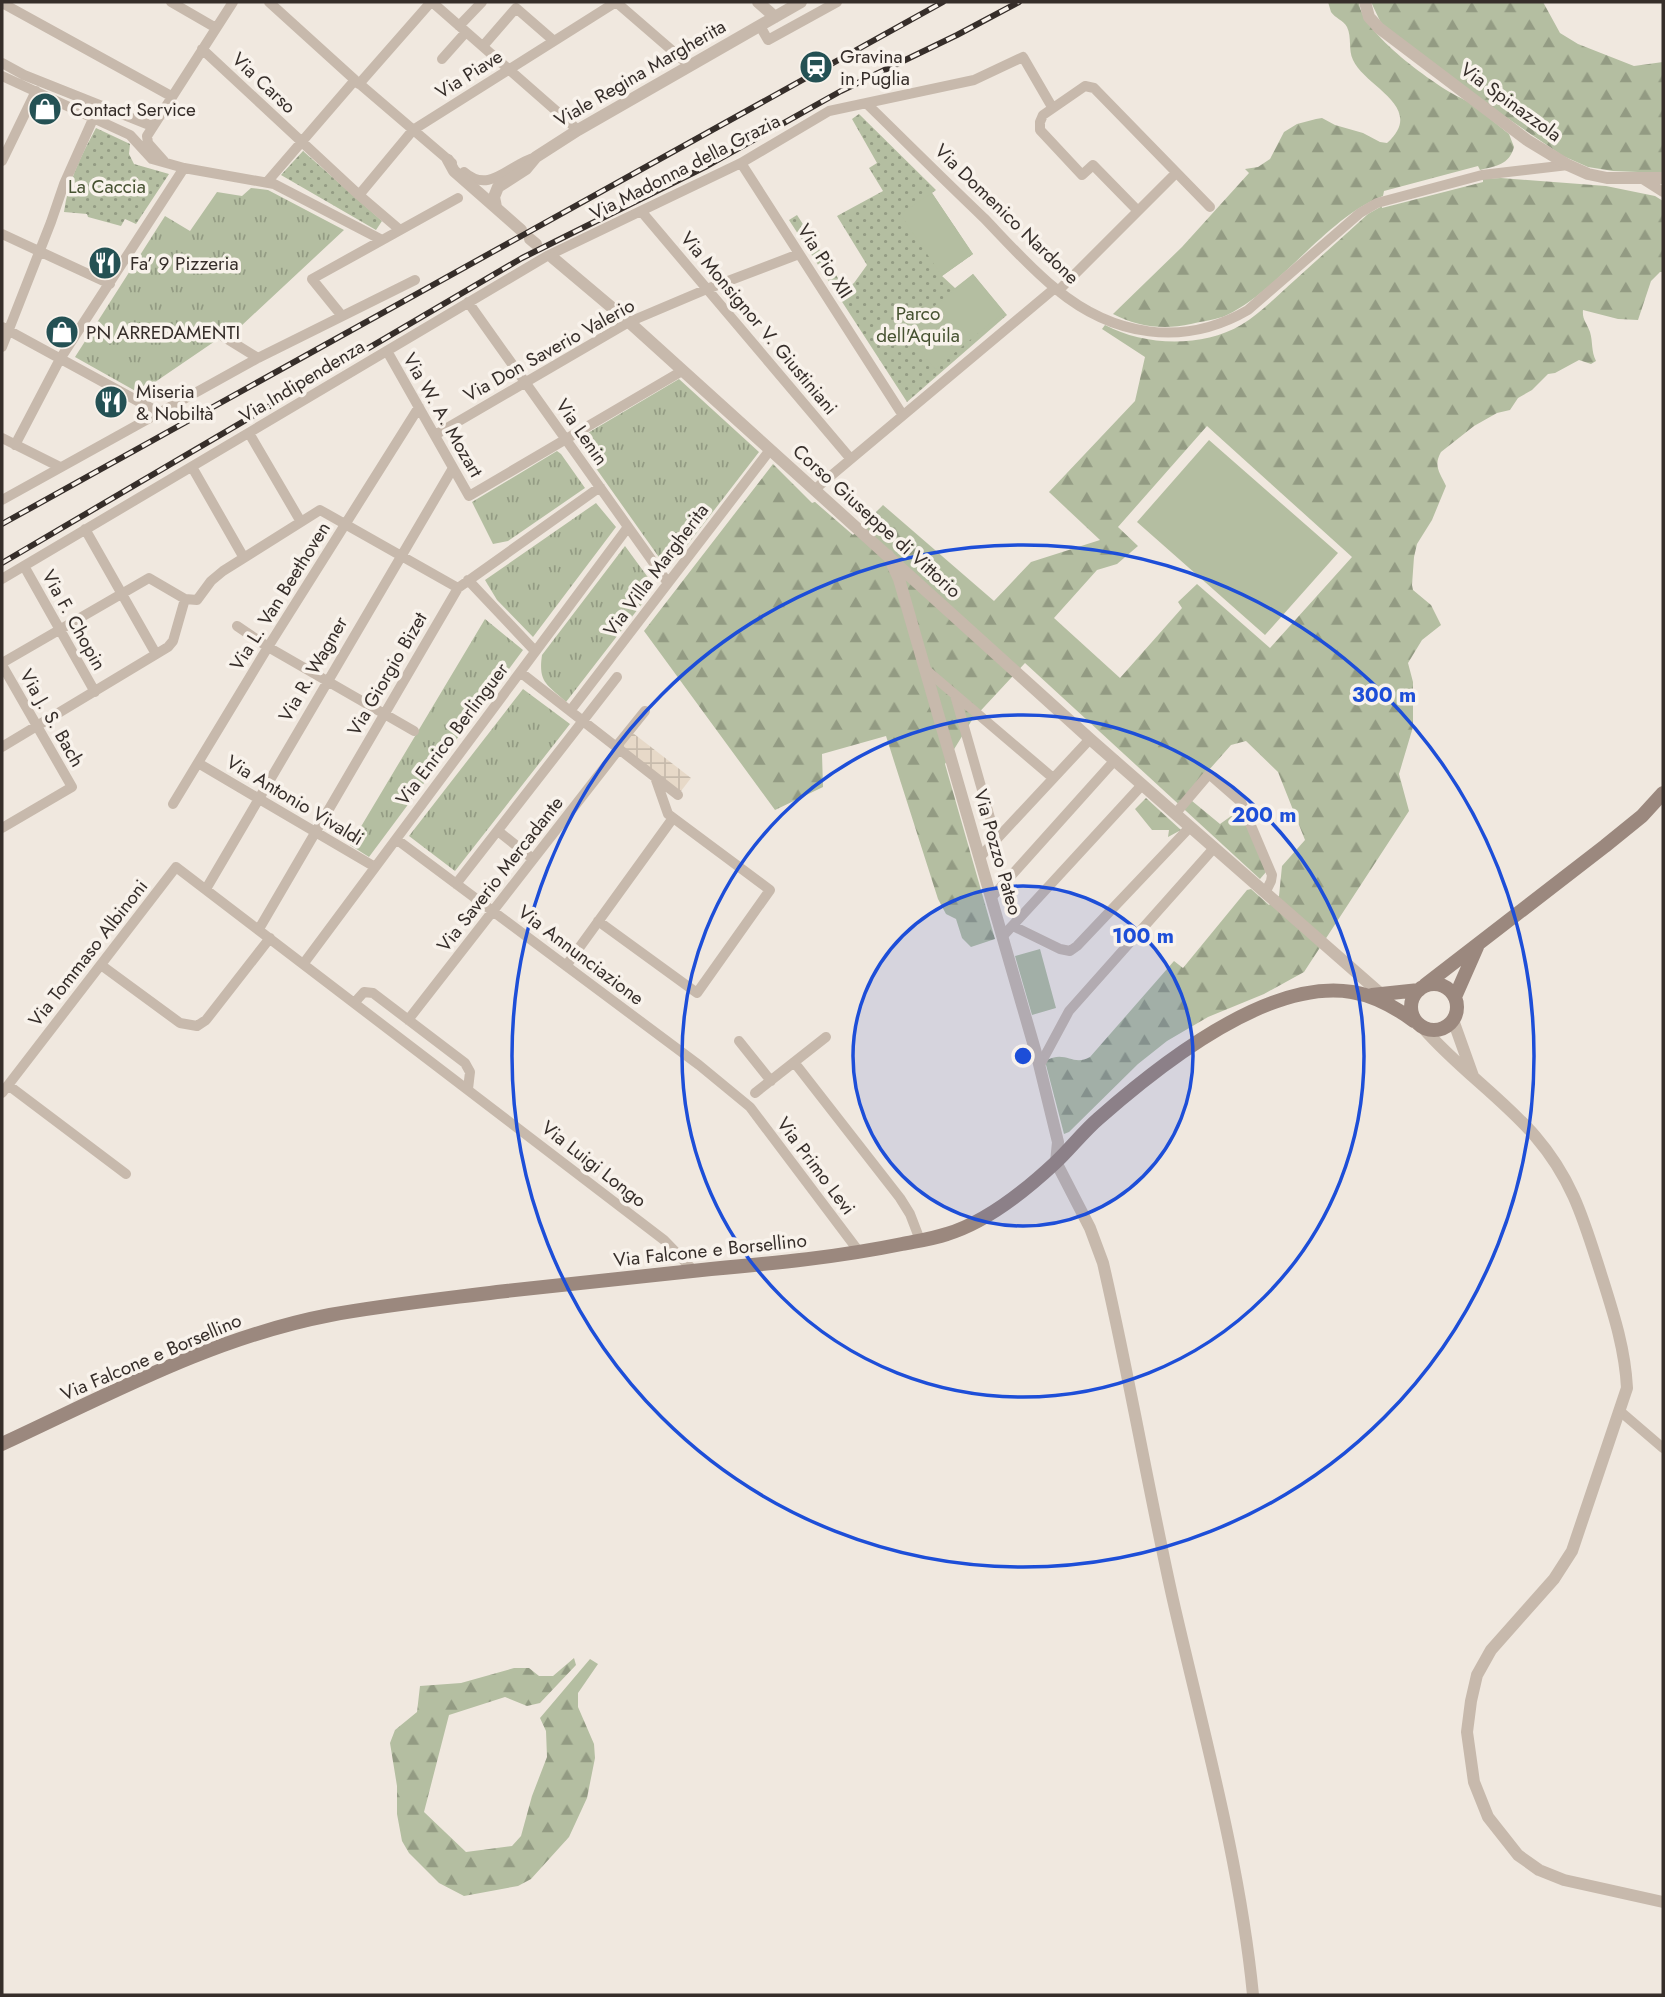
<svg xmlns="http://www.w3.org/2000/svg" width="1665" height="1997" viewBox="0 0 1665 1997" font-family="Jost,sans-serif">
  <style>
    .grass { fill: url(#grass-tufts) }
    .forest { fill: url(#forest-firs); fill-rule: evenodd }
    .park { fill: url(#park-dots) }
    .pitch { fill: #b4bea1 }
    .plaza { fill: url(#plaza-grid) }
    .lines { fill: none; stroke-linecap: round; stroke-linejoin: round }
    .minor { stroke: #c7b9ac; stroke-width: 10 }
    .tertiary { stroke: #c7b9ac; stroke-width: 12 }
    .secondary { stroke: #9b887e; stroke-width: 14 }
    .rail-casing { stroke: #362e2a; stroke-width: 6 }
    .rail { stroke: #f8f2eb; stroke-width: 3.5; stroke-dasharray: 10; stroke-linecap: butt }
    .ring { fill: none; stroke: #1d4ed8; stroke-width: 3.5 }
    .labels { text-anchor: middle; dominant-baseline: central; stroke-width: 7; stroke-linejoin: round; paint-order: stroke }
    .poi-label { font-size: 19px; fill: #362e2a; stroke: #f8f2eb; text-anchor: start }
    .street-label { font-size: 19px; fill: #362e2a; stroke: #f8f2eb }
    .park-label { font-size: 19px; fill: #465231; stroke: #f8f2eb }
    .centre { fill: #1d4ed8; stroke: #f8f2eb; stroke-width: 3.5 }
    .ring-label { font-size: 21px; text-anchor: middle; font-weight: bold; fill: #1d4ed8; stroke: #f8f2eb; stroke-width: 7; stroke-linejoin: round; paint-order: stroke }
  </style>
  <defs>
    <pattern id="grass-tufts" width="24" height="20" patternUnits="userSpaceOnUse" patternTransform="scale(1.75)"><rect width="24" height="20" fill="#b4bea1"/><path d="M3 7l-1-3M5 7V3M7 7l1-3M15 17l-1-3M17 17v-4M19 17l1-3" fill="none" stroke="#939b83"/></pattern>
    <pattern id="forest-firs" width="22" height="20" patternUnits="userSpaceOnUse" patternTransform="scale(1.75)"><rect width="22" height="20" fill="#b4bea1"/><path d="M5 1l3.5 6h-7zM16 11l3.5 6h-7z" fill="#939b83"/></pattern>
    <pattern id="park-dots" width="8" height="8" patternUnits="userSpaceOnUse" patternTransform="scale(1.75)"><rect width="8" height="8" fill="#b4bea1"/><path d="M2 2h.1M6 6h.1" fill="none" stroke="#939b83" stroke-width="1.8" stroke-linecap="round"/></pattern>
    <pattern id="plaza-grid" width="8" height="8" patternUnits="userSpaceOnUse" patternTransform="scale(1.75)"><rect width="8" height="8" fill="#e7d9c8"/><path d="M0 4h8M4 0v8" fill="none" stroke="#c7bbac"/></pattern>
  </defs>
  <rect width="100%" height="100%" fill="#f0e8df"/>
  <path class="grass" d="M251,188l17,2 76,40 -104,97 -16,8 -85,58 -64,-36 90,-141 25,15 27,-39 25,4z
    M679,379l80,73 -91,118 -92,-130z
    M557,451l4,3 24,34 -77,53 -15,3 -21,-42z
    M596,503l20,24 -83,110 -36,-37 -12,-20z
    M625,546l30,41 -89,115c-19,-18 -28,-19 -24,-47z
    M485,619l38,31 -154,207 -19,-12z
    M523,689l47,35 -115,147 -46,-35z"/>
  <path class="forest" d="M1328,2h31c1,30 78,85 102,96 17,8 33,25 48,36l5,13c-5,18 -18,19 -34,23l-2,-4 -94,25 -1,5c-57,22 -100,91 -156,119 -10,5 -25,6 -36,9 -27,6 -53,3 -78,-10l69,-67 67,-74 -4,-4 13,-2 12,-8 14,-27 13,-8 19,-5 6,-1 13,7 28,8 17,9 7,1c40,-36 -22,-56 -34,-83 -5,-10 -1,-23 -6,-33 -4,-7 -12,-9 -16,-15 -1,-3 -2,-7 -3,-10z
    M1371,2h172l17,31 18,11 56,22 29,-4v111l-50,-2 -25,-4 -25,-11 -97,-66 -85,-67z
    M1501,178l105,8 49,10 8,5v71h-3l-9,9 -13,39 -20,-1 -35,-9c-1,10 4,13 7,22 3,10 1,19 6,29l-5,3 -12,-4 -24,13 -7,1 -16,16 -14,8 -8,12 -13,3 -23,13 -33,26c-8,14 -1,21 5,34l-14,34 -15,24 -3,13 -2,28 1,5 18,15 10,20 -19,15 -14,23 5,19v45l-14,47 10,37 -105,161 -40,22 -56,23 -41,24 -29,23 -69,68 -5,2 -19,-73c21,-12 27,6 45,-4l84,-96 9,7 64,-78 4,-1 18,16 10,-9 3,-30 23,-26 -27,-68 -32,-31 -15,4 -45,51 34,28 14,-10 11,5 21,53 -6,7 -235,-216 -53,57 -27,44 50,175 -24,8 -9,-9 -6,-19 -10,-5 -8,-15 -52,-163 -64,18 1,33 -48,23 -131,-179 129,-167 39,39 3,-1 38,33 30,-30 111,96 37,-39 69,-22 -51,-48 86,-91 10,-44 -43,-28 3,-4c39,21 97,23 136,0 20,-12 37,-30 54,-45 24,-22 49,-44 73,-66l14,-8v2l101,-26v-3zM1207,426l145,131 -82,91 -73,-64 -19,18 4,6 -62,70 -66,-60 43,-48 20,-6 21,-18 -20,-19z
    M1146,798l35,32 -13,7 1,-7h-17l-17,-21z
    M574,1658l2,7 -36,38 -13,3 -22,-9 -56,18 -25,97 42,40 46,-6 9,-10 11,-40 15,-39 -1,-26 -6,-13 50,-59 8,5 -20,29v14l16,37 1,14 -8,40 -18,39 -38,42 -13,7 -54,10 -25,-13 -30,-30 -7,-12 -5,-27v-28l-7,-43 5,-13 22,-18 3,-26 41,-3 53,-15h15l10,8h14z"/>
  <path class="park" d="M859,114l77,76 -4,3 41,61 -31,22 13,12 18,-14 34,41 -100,87 -118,-182 8,-5 48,74 9,-6 13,-18 -30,-49 46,-25 -14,-23 8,-5 -25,-44z
    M96,128l34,16 -1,10 5,10 35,10 -33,50 -11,-5 -4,7 -33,-9 -1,-3 -23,-2c4,-31 17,-56 32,-84z
    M303,151l79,70 -6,9 -95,-55z"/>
  <path class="pitch" d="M932,193l41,61 -31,22 -42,-62z
    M973,274l31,38 -69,57 -31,-38z
    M1209,440l129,113 -73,82 -128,-113z
    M1040,949l16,59 -24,7 -17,-59z"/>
  <path class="plaza" d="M629,730l62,48 -13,17 -62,-48z"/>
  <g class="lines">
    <path class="minor" d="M171,2l45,26
      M269,2l86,78 97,83
      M432,2l146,128
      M616,2l74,64
      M2,3l169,93
      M459,26l23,-24
      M760,26l8,14 69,-38
      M483,46l33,-38 38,33
      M202,49l157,146 41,35
      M442,59l24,-27
      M2,63l22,12 128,51
      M2,76l128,59 22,24 32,9 90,16 108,56
      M359,84l72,-82
      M866,103c39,38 78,77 118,115 23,24 46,50 72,71 57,47 127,59 192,21l112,-97 17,-10 105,-28 86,-10
      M2,161l34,-70
      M164,161l-16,-18 -1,-7 86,-134
      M741,163l161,251
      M464,172c26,23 45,-8 72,-15
      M1641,178l22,14
      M267,182l88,-102
      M359,195l54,-65 203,-128
      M641,211l209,247
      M1138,211l-45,-46 -11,10 -42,-45v-8l3,-7 42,-29 9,2 116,119
      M2,234l108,50
      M1058,291l118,-118
      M468,302l200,281
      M342,316l-30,-37 146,-81
      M2,327l156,85
      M224,337l34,21
      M2,347l49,-125 13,-38 29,-65
      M387,351l82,145 213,-125
      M249,433l52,89
      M435,435l194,-113 78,-33 92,-35
      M2,438l58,29
      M15,445l45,-86 124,-191
      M192,467l52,91
      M814,490l241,-202
      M2,500l256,-142 157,-78
      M85,529l71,125
      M24,566l71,126
      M2,579l545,-323 194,-93 88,-52 145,-31 49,-23 29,50
      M468,580l67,71
      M237,626l31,21 146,84
      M2,663l147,-85 36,21 12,1 14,-19 12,-10 97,-61 138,78
      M2,665l70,122 -70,41
      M925,669l128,109
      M520,672l158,123
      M955,695l41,144
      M570,711l200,-261
      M2,747l166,-100 5,-6 12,-42
      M616,747l29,-36
      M198,763l177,104
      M173,804l95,-157 151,-240
      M1175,814l34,-40 32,28 31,73 -1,6 -6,12
      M498,831l35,28
      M396,839l303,226 51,42 110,146
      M979,858l111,-119
      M456,884l161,-207
      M206,889l247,-421
      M991,898l124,-138
      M598,921l99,72 73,-103 -102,-76 -13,-37
      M1013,926l47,23 10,2 7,-5 113,-119
      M259,929l199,-341 142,-101
      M1002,937l140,-152
      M304,963l324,-436
      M101,965l79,58 17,3 9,-6 64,-82
      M566,966l107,-148
      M355,1002l9,-10 9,1 92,70 5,9 -2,17
      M408,1020l211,-271
      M739,1041l32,40
      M794,1062l106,136 10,16 10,26
      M1040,1065l29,-54 145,-163
      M8,1085l118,89
      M2,1093l174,-226 488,373 30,31
      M755,1093l71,-56
      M1621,1412l42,36"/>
    <path class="tertiary" d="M758,2l17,15
      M1365,2l4,15 10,11 148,112 41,25 20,9 19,4h56
      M448,160l6,11 67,59
      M496,207l-2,-10 4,-10 28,-18 10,-12 42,-27 223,-128
      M530,239l6,5
      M553,258l76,64 461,417 291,255
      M888,555l11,24 139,481 20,82 -2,20 34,66 13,35c26,112 45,225 70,337 30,131 67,262 80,395
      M1453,1020l20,56
      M1424,1029c34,39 77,68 111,107 38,44 49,85 66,138 12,38 24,74 26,114l-55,163 -18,28 -63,71 -14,25 -6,26 -4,31 7,50 14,35 30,38 21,15 25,10 99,22"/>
    <path class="secondary" d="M1411 1007a23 23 0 1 1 46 0a23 23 0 1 1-46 0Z
      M1425,985l180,-139 37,-30 21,-23
      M1372,995l47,-5
      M1455,997l22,-50
      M2,1444c106,-49 212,-107 328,-129 55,-10 112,-16 167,-23 72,-8 143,-16 214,-23 65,-6 128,-12 191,-25 15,-3 30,-5 45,-10 40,-12 78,-43 108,-71 15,-14 28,-31 43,-44 60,-53 170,-141 254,-127 24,4 43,15 62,29"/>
    <defs>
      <path id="rail" d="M2,524l941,-522
        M2,563l520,-305 185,-92 134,-75 116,-56 62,-33"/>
    </defs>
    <use href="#rail" class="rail-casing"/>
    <use href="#rail" class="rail"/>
  </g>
  <circle cx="1023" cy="1056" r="170" fill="#1d4ed8" fill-opacity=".12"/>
  <g class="ring">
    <circle cx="1023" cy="1056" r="170"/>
    <circle cx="1023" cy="1056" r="341"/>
    <circle cx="1023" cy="1056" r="511"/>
  </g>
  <defs>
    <symbol id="station-disc" viewBox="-11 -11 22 22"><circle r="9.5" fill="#245154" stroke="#f8f2eb"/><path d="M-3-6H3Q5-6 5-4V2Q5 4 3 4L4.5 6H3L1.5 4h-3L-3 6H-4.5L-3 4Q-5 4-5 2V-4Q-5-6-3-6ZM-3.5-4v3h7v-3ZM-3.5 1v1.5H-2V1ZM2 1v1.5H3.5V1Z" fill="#fff"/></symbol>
    <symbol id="shop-disc" viewBox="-11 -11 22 22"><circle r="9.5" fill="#245154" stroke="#f8f2eb"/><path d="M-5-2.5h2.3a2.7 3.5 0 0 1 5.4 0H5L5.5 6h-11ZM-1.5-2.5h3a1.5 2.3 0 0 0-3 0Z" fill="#fff"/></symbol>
    <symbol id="restaurant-disc" viewBox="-11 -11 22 22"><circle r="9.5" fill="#245154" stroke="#f8f2eb"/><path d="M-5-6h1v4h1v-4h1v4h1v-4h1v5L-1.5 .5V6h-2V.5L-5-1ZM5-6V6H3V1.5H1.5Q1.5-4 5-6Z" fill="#fff"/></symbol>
  </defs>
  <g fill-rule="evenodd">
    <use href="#station-disc" x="797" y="48" width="38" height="38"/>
    <use href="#shop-disc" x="26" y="90" width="38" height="38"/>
    <use href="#restaurant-disc" x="86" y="244" width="38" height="38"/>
    <use href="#shop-disc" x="43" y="313" width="38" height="38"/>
    <use href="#restaurant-disc" x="92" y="383" width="38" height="38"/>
  </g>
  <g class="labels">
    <g class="poi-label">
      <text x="840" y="56">Gravina<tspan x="840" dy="22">in Puglia</tspan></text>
      <text x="70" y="109">Contact Service</text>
      <text x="130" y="263">Fa’ 9 Pizzeria</text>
      <text x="86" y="332">PN ARREDAMENTI</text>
      <text x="136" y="391">Miseria<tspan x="136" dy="22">&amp; Nobiltà</tspan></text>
    </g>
    <g class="street-label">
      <text transform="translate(640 73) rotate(-30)">Viale Regina Margherita</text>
      <text transform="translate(469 74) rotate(-32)">Via Piave</text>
      <text transform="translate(264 83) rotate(43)">Via Carso</text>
      <text transform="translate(1511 102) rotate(36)">Via Spinazzola</text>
      <text transform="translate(685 167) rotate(-27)">Via Madonna della Grazia</text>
      <text transform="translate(1007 214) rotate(44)">Via Domenico Nardone</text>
      <text transform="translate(825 261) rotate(57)">Via Pio XII</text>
      <text transform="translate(759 323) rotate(50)">Via Monsignor V. Giustiniani</text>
      <text transform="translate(549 350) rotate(-29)">Via Don Saverio Valerio</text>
      <text transform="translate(302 381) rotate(-31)">Via Indipendenza</text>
      <text transform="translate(443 415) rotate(60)">Via W. A. Mozart</text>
      <text transform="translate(582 432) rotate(55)">Via Lenin</text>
      <text transform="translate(877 521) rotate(42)">Corso Giuseppe di Vittorio</text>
      <text transform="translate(656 570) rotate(-53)">Via Villa Margherita</text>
      <text transform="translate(280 596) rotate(-58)">Via L. Van Beethoven</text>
      <text transform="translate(74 620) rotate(61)">Via F. Chopin</text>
      <text transform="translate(313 669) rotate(-60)">Via R. Wagner</text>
      <text transform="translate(387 674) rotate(-60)">Via Giorgio Bizet</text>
      <text transform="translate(52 718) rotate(60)">Via J. S. Bach</text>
      <text transform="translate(452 734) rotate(-53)">Via Enrico Berlinguer</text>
      <text transform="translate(295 800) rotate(31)">Via Antonio Vivaldi</text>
      <text transform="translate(998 852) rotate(74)">Via Pozzo Pateo</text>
      <text transform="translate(500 874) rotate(-52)">Via Saverio Mercadante</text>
      <text transform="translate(88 953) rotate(-52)">Via Tommaso Albinoni</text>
      <text transform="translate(581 955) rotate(37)">Via Annunciazione</text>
      <text transform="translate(594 1164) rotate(38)">Via Luigi Longo</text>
      <text transform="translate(816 1166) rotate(53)">Via Primo Levi</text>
      <text transform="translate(710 1250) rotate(-6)">Via Falcone e Borsellino</text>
      <text transform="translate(151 1357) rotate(-23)">Via Falcone e Borsellino</text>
    </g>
    <g class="park-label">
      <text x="107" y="186">La Caccia</text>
      <text x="918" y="313">Parco<tspan x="918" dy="22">dell'Aquila</tspan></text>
    </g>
  </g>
  <circle cx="1023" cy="1056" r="10" class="centre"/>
  <g class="ring-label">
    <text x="1384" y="702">300 m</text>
    <text x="1264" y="822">200 m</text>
    <text x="1143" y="943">100 m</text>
  </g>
  <rect width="1665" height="1997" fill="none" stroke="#362e2a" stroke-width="7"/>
</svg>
